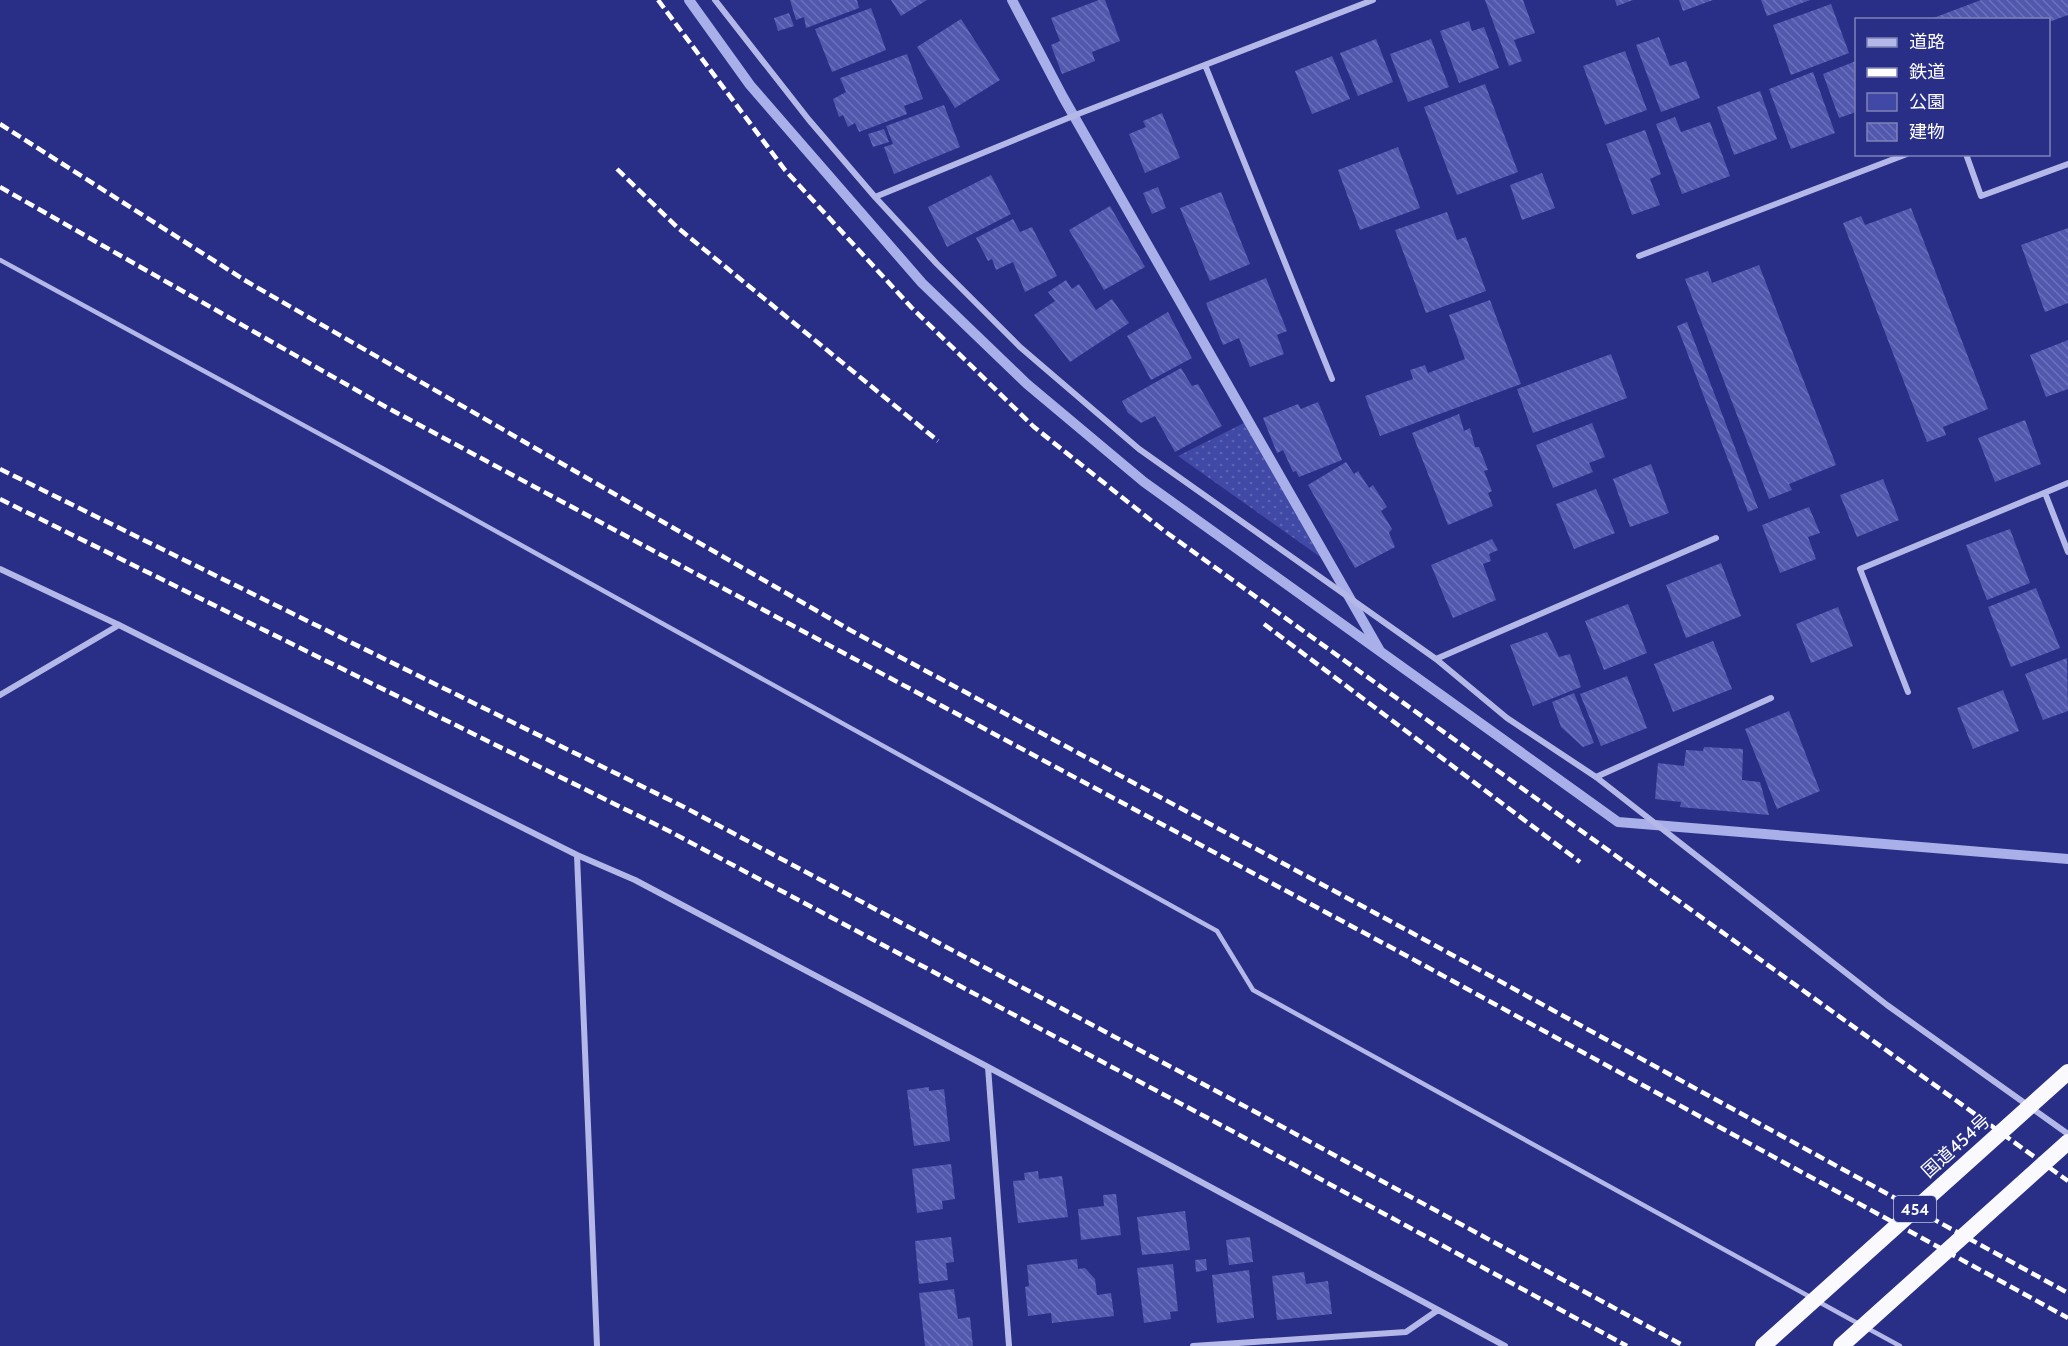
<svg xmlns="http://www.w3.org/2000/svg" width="2068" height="1346" viewBox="0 0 2068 1346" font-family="Cabin,'Noto Sans JP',sans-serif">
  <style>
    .green { fill: url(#green-dots) }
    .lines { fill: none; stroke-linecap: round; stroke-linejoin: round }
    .stream { stroke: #a9afe8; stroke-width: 10 }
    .building { fill: url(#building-back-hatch) }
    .service { stroke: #b4b8e8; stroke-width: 4.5 }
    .minor { stroke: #b4b8e8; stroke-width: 6 }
    .rail { stroke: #fff; stroke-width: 4.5; stroke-dasharray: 10 4.5; stroke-linecap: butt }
    .trunk-bridge { stroke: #fafafe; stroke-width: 16 }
    .labels { text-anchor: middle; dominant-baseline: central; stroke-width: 4.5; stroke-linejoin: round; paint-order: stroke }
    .shield { fill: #292f86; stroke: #bfc1db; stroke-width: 1.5 }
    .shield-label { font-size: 16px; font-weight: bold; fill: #fff }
    .street-label { font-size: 18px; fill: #fff; stroke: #292f86 }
  </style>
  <defs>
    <pattern id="green-dots" width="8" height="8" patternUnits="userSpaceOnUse" patternTransform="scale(1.5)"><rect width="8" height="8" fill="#4049a5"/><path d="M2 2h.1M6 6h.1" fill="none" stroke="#5d64b2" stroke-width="1.8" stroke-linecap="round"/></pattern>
    <pattern id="building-back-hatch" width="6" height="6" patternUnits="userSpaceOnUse" patternTransform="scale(1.5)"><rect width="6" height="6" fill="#5158ae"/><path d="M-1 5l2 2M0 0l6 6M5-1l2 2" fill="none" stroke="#6b71ba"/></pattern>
  </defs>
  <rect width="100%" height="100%" fill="#292f86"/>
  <path class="green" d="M1244,423l82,138 -148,-105z"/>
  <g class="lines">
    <path class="stream" d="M689,0l61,85 172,198 105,101 117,98 474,340 450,37
      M1012,0l51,97 317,554"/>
  </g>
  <path class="building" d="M790,0h67l2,8 -53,20 -2,-11 -8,3z
    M891,0h36l-26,16z
    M1099,0h6l15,41 -28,11 3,9 -33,13 -11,-29 9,-4 -9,-23z
    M1485,0h38l12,33 -21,7 8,21 -13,5z
    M1615,0h18l-16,6z
    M1679,0h34l-30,11z
    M1761,0h49l-43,16z
    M1981,0h87v15l-19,7v-2h-121z
    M1831,4l18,49 -58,22 -18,-50z
    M871,8l15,42 -54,22 -17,-43z
    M789,13l5,13 -16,5 -4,-13z
    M961,19l39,61 -45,28 -38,-61z
    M1469,21l3,10 12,-4 15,41 -40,15 -19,-52z
    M1659,37l11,29 16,-5 14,37 -39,14 -25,-67z
    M1376,39l17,43 -35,14 -18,-43z
    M1431,39l18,48 -41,15 -18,-48z
    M1625,51l22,59 -42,15 -22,-59z
    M907,54l16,45 -19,7 3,8 -48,18 -4,-9 -7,4 -5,-12 -4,2 -6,-18 13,-7 -6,-14z
    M1332,56l18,43 -38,15 -17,-43z
    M1856,61v51l-17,6 -16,-44z
    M1813,72l22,61 -44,16 -22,-60z
    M1485,84l33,88 -61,23 -33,-88z
    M1760,91l17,48 -43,16 -17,-48z
    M944,105l16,42 -66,27 -10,-27 9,-3 -7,-18z
    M1162,113l18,45 -35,15 -16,-39 17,-7 -3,-6z
    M1675,117l6,15 29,-10 20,54 -48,18 -26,-70z
    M884,129l5,13 -16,5 -5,-13z
    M1645,130l16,44 -11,5 10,26 -28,10 -26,-71z
    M1398,147l22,61 -60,22 -22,-60z
    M1542,173l13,35 -33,12 -12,-35z
    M991,175l20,39 -64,33 -19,-40z
    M1158,187l8,21 -14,6 -9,-21z
    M1221,192l29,72 -40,17 -30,-73z
    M1110,206l35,61 -41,23 -35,-60z
    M1911,208l77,201 -45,18 3,8 -19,7 -84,-219 18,-7 4,9z
    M1447,212l10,28 9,-3 20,54 -60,22 -31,-83z
    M1013,219l7,13 12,-5 25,49 -32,16 -12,-30 -17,8 -4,-11 -4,2 -12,-23z
    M2068,228v75l-23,9 -24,-67z
    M1759,265l77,200 -47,19 3,6 -23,9 -84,-220 23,-8 4,12z
    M1266,278l21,53 -10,4 7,19 -34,13 -11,-29 -16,7 -17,-42z
    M1066,280l6,9 7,-5 17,26 16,-11 17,24 -59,39 -36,-47 21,-14 -7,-9z
    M1490,300l31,84 -141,52 -15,-40 48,-17 -3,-9 15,-5 3,8 37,-14 -16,-44z
    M1168,312l24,46 -41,22 -24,-44z
    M1687,322l71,186 -10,4 -71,-186z
    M2068,340v49l-22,8 -16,-42z
    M1611,354l16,44 -94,35 -16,-44z
    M1181,368l11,18 6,-2 24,42 -47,26 -20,-36 -14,7 -13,-10 -6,-12z
    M1318,402l24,58 -43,17 -3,-6 -3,1 -10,-22 -6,3 -14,-35 35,-14 3,5z
    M1459,414l5,17 6,-3 5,19h4l9,23 -4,1 8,20 -4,2 5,13 -45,19 -36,-92z
    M2025,420l16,44 -46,18 -17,-44z
    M1592,423l13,34 -16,6 4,9 -40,16 -17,-43z
    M1346,462l8,12 4,-3 11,17 4,-3 14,22 -6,4 11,18 -3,4 6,14 -40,21 -47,-83z
    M1651,464l18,49 -39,14 -17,-48z
    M1883,479l16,41 -42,17 -17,-42z
    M1596,489l19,44 -41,16 -18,-45z
    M1809,507l11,26 -12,4 8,22 -36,14 -18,-48z
    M2010,529l20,54 -43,17 -21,-55z
    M1492,539l6,11 -9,4 2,7 -8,3 13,36 -43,18 -22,-53z
    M1721,563l20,53 -55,22 -20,-53z
    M2036,588l24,60 -49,19 -23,-60z
    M1628,604l19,49 -43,17 -19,-49z
    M1838,607l15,39 -42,17 -15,-39z
    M1547,632l12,25 11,-3 11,33 -48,19 -23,-61z
    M1713,641l19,48 -59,23 -19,-48z
    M2067,658l1,53 -25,9 -18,-46z
    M1627,676l20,52 -46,18 -21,-52z
    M2003,690l16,41 -46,18 -16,-41z
    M1574,693l20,50 -11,4 -22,-20 -9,-25z
    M1789,711l31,80 -43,18 -32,-80z
    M1704,747l39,2 -1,31 18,2 9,33 -89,-8 1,-5 -26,-3 3,-36 26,3 2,-16 17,1z
    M929,1087v4l15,-2 6,52 -36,5 -7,-56z
    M951,1164l4,35 -13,2 1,8 -26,4 -5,-44z
    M1038,1171l1,8 23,-3 6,41 -50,6 -5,-42 12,-1 -1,-7z
    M1116,1194l5,41 -40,5 -3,-31 26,-3 -1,-11z
    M1185,1211l5,39 -48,5 -5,-38z
    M951,1237l3,25 -8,1 2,17 -29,4 -4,-43z
    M1250,1237l3,25 -24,3 -3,-25z
    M1077,1259l1,10 7,-1 10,11 2,16 14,-2 3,23 -62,7 -1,-10 -23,3 -3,-29 4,-1 -2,-21z
    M1206,1259l1,11 -11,2 -1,-12z
    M1173,1264l5,47 -8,1 1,7 -27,4 -7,-55z
    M1249,1270l5,48 -37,5 -5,-48z
    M1304,1272l2,12 22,-3 4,33 -55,6 -5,-44z
    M954,1289l4,30 12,-2 3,29h-48l-6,-53z"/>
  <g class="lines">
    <path class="service" d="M0,260l382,208 835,463 36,59 559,308
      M1819,1302l40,22
      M1867,1328l33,18"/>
    <path class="minor" d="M715,0l94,120 66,77 62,67 83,83 119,102 297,210 71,59 89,59 291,228 181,129
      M1205,65l127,314
      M1966,154l15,42 87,-32
      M875,197l203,-83 295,-114
      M1639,256l268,-102
      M2045,493l23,59
      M0,569l119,56 458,230 20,491
      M1436,659l280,-121
      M1908,692l-48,-123 208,-86
      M0,695l119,-70
      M1596,777l175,-79
      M577,855l58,25 353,187 517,279
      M988,1067l21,279
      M1193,1346l213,-14 32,-22"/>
    <path class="rail" d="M658,0l127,170 127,138 122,119 129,103 905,651
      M0,124l246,157 604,349 564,304 654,359
      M617,169l61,59 260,213
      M0,187l386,220 1010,543 672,368
      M0,469l684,338 564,301 436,238
      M0,499l669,332 565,301 393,214
      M1264,624l316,238"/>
    <path class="trunk-bridge" d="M1763,1346l305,-274
      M1841,1346l227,-204"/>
  </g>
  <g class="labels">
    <rect class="shield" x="1894" y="1196" width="42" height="26" rx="4.5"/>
    <g class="shield-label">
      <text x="1915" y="1209">454</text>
    </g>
    <g class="street-label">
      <text transform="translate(1956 1146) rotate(-42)">国道454号</text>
    </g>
  </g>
  <rect x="1855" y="18" width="195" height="138" fill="#292f86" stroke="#7f82b6" stroke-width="1.5"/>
  <rect x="1867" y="38" width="30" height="9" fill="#b4b8e8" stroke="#7f82b6" stroke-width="1.5"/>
  <text x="1909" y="48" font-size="18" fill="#ffffff">道路</text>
  <rect x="1867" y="68" width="30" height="9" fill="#ffffff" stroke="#7f82b6" stroke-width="1.5"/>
  <text x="1909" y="78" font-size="18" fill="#ffffff">鉄道</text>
  <rect x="1867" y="93" width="30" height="18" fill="#4049a5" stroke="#7f82b6" stroke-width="1.5"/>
  <text x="1909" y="108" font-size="18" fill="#ffffff">公園</text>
  <rect x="1867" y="123" width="30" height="18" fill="url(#building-back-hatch)" stroke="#7f82b6" stroke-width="1.5"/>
  <text x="1909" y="138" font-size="18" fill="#ffffff">建物</text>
</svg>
